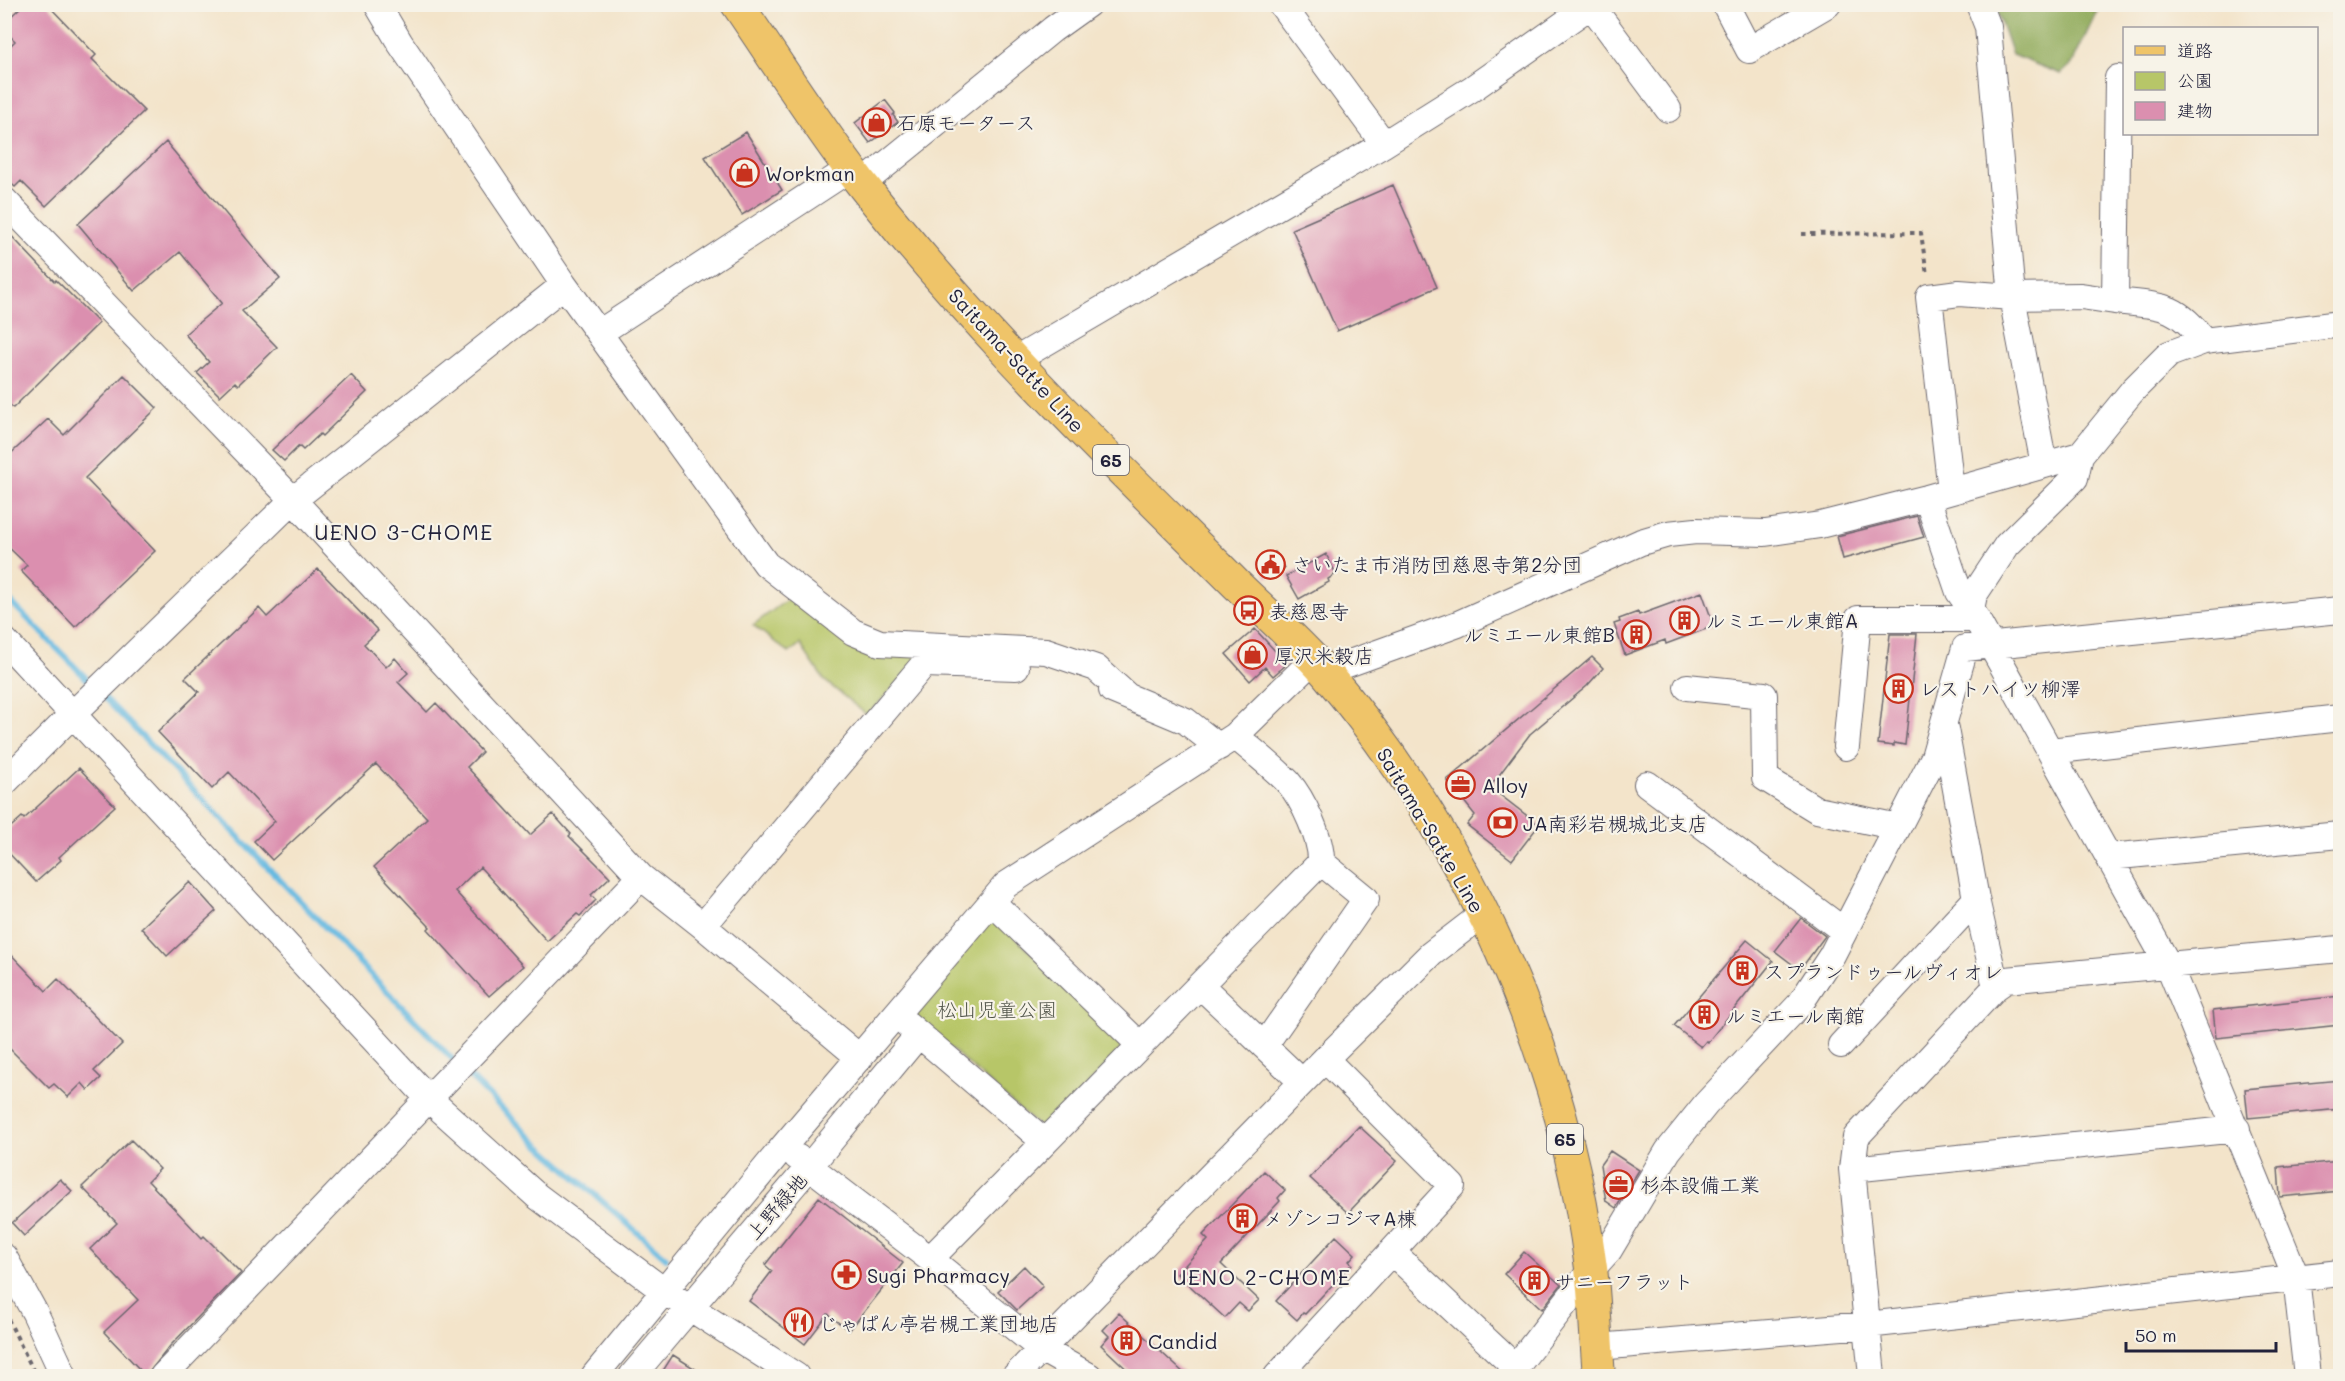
<svg xmlns="http://www.w3.org/2000/svg" width="2345" height="1381" viewBox="0 0 2345 1381" font-family="Mali,'Klee One',sans-serif">
  <style>
    .green { fill: #b7c668; stroke: #6c7452; stroke-width: 1.5 }
    .forest { fill: #91ab5c; stroke: #5a664c; stroke-width: 1.5 }
    .lines { fill: none; stroke-linecap: round; stroke-linejoin: round }
    .stream { stroke: #65b9e1; stroke-width: 6 }
    .building { fill: #db8faf }
    .minor-casing { stroke: #6b666d; stroke-width: 28 }
    .major-casing { stroke: #6b666d; stroke-width: 34 }
    .path { stroke: #6b666d; stroke-width: 4; stroke-dasharray: 4.5 4.5; stroke-linecap: butt }
    .minor { stroke: #fff; stroke-width: 26 }
    .major { stroke: #efc469; stroke-width: 32 }
    .labels { text-anchor: middle; dominant-baseline: central; stroke-width: 4.5; stroke-linejoin: round; paint-order: stroke }
    .shield { fill: #f7f3e8; stroke: #62616f; stroke-width: 1.5 }
    .shield-label { font-size: 18px; font-weight: bold; fill: #22223b }
    .poi-label { font-size: 20px; fill: #22223b; stroke: #f7f3e8; text-anchor: start }
    .street-label { font-size: 20px; fill: #22223b; stroke: #f7f3e8 }
    .park-label { font-size: 20px; fill: #4f5348; stroke: #f7f3e8 }
    .neighbourhood-label { font-size: 21px; letter-spacing: 1.5px; fill: #22223b; stroke: #f7f3e8 }
  </style>
  <rect width="100%" height="100%" fill="#f7f3e8"/>
  <filter id="ink" filterUnits="userSpaceOnUse"><feTurbulence type="fractalNoise" baseFrequency=".0167" numOctaves="2"/><feDisplacementMap in="SourceGraphic" scale="12" xChannelSelector="R" yChannelSelector="G"/><feConvolveMatrix kernelMatrix="1 2 1 2 8 2 1 2 1" color-interpolation-filters="sRGB"/></filter>
  <filter id="wash" filterUnits="userSpaceOnUse"><feTurbulence type="fractalNoise" baseFrequency=".008" numOctaves="4" result="noise"/><feDisplacementMap in="SourceGraphic" scale="24" xChannelSelector="R" yChannelSelector="G"/><feGaussianBlur stdDeviation="1.35" result="paint"/><feColorMatrix in="noise" values="0 0 0 0 0 0 0 0 0 0 0 0 0 0 0 0 0 1.4 0 .05"/><feComposite in="paint" operator="in"/></filter>
  <g filter="url(#wash)">
    <rect width="100%" height="100%" fill="#f3e4ca"/>
    <path class="green" d="M792,596l131,60 -56,59 -43,-35 -24,-36 -11,9 -36,-28z
      M997,920l125,119v9l-70,77 -12,3 -129,-115 73,-89z"/>
    <path class="forest" d="M1995,5v-1l105,1 -27,57 -12,12 -49,-19z"/>
    <g class="lines">
      <path class="stream" d="M4,595l90,91
        M101,694l355,369
        M463,1070l76,75 127,113"/>
    </g>
    <g id="blocks">
      <path class="building" d="M24,4h23l49,51 -4,4 52,52 -98,95 -25,-25 -6,6 -11,-10v-125l11,-11 -11,-11v-7z
        M885,100l10,13 -2,2 5,7 -28,21 -15,-20z
        M746,132l36,58 -40,25 -37,-58z
        M166,142l114,137 -38,32 35,36 -39,38 -3,-3 -15,14 -23,-23 12,-11 -24,-28 37,-31 -42,-51 -46,39 -56,-67z
        M1393,185l44,102 -100,44 -45,-102z
        M4,228l51,54 1,-2 43,43 -86,85 -9,-9z
        M124,375l33,33 -72,70 70,73 -80,76 -54,-56 6,-6 -23,-22v-83l44,-41 16,16z
        M351,375l16,17 -45,44 -2,-2 -17,16 -4,-4 -15,15 -12,-11z
        M1917,516l7,21 -81,22 -6,-23z
        M1275,552l9,16 -17,10 -9,-17z
        M1326,554l10,20 -8,5 1,3 -30,17 -13,-23z
        M318,569l60,62 -14,13 22,23 9,-9 13,15 -10,9 29,30 9,-9 46,49 -15,15 63,68 23,-21 18,20 -2,2 41,41 -19,18 5,5 -16,16 -3,-2 -30,27 -67,-74 -25,24 68,75 -34,30 -61,-67 2,-2 -56,-60 53,-49 -51,-54 -104,96 -18,-19 21,-20 -46,-49 -17,17 -54,-57 41,-40 -14,-14 74,-70 8,9z
        M1702,592l12,34 -48,18 -1,-4 -40,15 -11,-31 6,-2 -1,-3 19,-7 1,3z
        M1255,629l32,35 -14,12 -8,-9 -15,14 -24,-27z
        M1890,634h27l-12,111 -11,-2v3l-16,-2z
        M1592,657l11,11 -16,18 -57,48 -40,53 49,38 -27,35 -45,-35 8,-10 -28,-35z
        M79,768l36,38 -56,51 2,3 -25,22 -32,-34v-15l18,-16 2,2z
        M190,882l26,29 -49,45 -26,-28z
        M1801,918l24,18 -25,34 -25,-19z
        M1747,940l26,21 -65,81 -2,-1 -5,6 -27,-21z
        M4,947l42,44 12,-12 64,65 -28,27 7,7 -13,12 -6,-7 -14,14 -14,-13 -5,4 -45,-45z
        M2340,996v29l-124,13 -3,-28z
        M2340,1080v29l-92,9 -3,-29z
        M1359,1126l38,35 -49,52 -38,-35z
        M131,1140l29,29 -12,12 54,57 2,-2 37,37 -71,73 -24,30 -42,-44 34,-32 -48,-51 27,-26 -35,-36z
        M1610,1151l29,19 -23,38 -10,-7 -6,-36z
        M2340,1161v30l-60,6 -2,-30z
        M1264,1171l21,19 -7,8 2,3 -59,63 38,36 -11,11 -9,-8 -14,15 -48,-44 31,-34 -5,-5z
        M60,1179l12,12 -48,45 -12,-13z
        M819,1197l84,66 -54,68 -21,-17 -23,30 -56,-43 23,-30 -7,-6z
        M1336,1236l19,18 -6,7 3,3 -47,50 -2,-1 -6,7 -21,-19z
        M1524,1252l37,33 -19,24 -38,-35z
        M1024,1266l19,20 -26,24 -19,-19z
        M1119,1313l69,64h-53l-34,-32 8,-9 -6,-6z
        M673,1355l35,22h-49z"/>
    </g>
  </g>
  <g filter="url(#ink)">
    <use href="#blocks" fill-opacity="0" stroke="#6b666d" stroke-width="1.5"/>
    <g class="lines">
      <defs>
        <path id="minor" d="M377,4l23,39 164,242 202,279 87,68 27,11 166,8 50,17 30,27
          M1281,4l103,140
          M1590,4l78,105
          M1725,4l24,46 79,-46
          M1979,4l9,23 24,270 32,168
          M2118,78l-3,223c45,5 61,2 89,40
          M862,184l191,-155 35,-25
          M4,200l289,300 348,377 62,49 157,132
          M599,333l252,-165
          M1014,361l370,-217 89,-56 118,-83
          M1951,491l-22,-194 30,-4 53,4 69,-1 34,5
          M1927,498l32,94 12,17
          M4,640l425,459 108,97 127,95 132,85
          M1325,672l133,-48 183,-82 27,-8 28,-3 69,2 55,-8 107,-27 153,-43
          M1687,687l77,8 1,83 52,32 81,17
          M1112,690l74,31 33,26
          M1945,729l31,170 20,88
          M1846,747l12,-128h119
          M2050,751l290,-33
          M4,783l68,-68 221,-215 271,-215
          M1647,784l197,147
          M2109,857l231,-22
          M992,902l148,143
          M703,926l221,-262 92,3
          M1200,985l102,97
          M907,1024l138,118
          M1841,1045l135,-146
          M1264,1046l102,-147 -45,-37
          M797,1157l133,102 111,90 48,27
          M1852,1169l385,-40
          M1392,1252l124,116
          M4,1257l31,56 29,63
          M930,1259l391,-397c1,-22 -18,-63 -33,-80 -16,-16 -35,-31 -53,-46
          M1597,1347l270,-22 473,-52
          M163,1376l478,-499
          M594,1376l189,-229 223,-262 229,-149 78,-76
          M632,1376l177,-209 110,-133
          M1015,1376l310,-317 106,-105 52,-40
          M1277,1376l175,-190 -127,-127
          M1509,1376l82,-106 18,-20 59,-99 38,-47 94,-100 32,-49 102,-198 31,-109 375,-38
          M1872,1376l-20,-207 4,-32 140,-150 10,-7 334,-31
          M2307,1376l-11,-99 -127,-311 -198,-357 3,-14 33,-50 68,-67 5,-23 53,-65 36,-36 35,-13 136,-17"/>
        <path id="major" d="M737,4c41,60 80,122 124,179 48,61 100,120 153,177 72,77 148,150 223,225 30,29 62,57 89,88 142,167 237,378 265,595 4,36 5,73 8,108"/>
      </defs>
      <use href="#minor" class="minor-casing"/>
      <use href="#major" class="major-casing"/>
      <path class="path" d="M1802,234l119,-1 6,42
        M4,1311l32,65"/>
      <use href="#minor" class="minor"/>
      <use href="#major" class="major"/>
    </g>
  </g>
  <defs>
    <symbol id="shop-ring" viewBox="-11 -11 22 22"><circle r="9.5" fill="#f7f3e8" stroke="#c8321e" stroke-width="1.5"/><path d="M-5-2.5h2.3a2.7 3.5 0 0 1 5.4 0H5L5.5 6h-11ZM-1.5-2.5h3a1.5 2.3 0 0 0-3 0Z" fill="#c8321e"/></symbol>
    <symbol id="civic-ring" viewBox="-11 -11 22 22"><circle r="9.5" fill="#f7f3e8" stroke="#c8321e" stroke-width="1.5"/><path d="M-.6-6.5H3V-4.5H.6V-3L4-1V1h2V6H-6V1h2V-1L-.6-3ZM-1.2 2.5V6h2.4V2.5Z" fill="#c8321e"/></symbol>
    <symbol id="bus-ring" viewBox="-11 -11 22 22"><circle r="9.5" fill="#f7f3e8" stroke="#c8321e" stroke-width="1.5"/><path d="M-5-6H5V4H4V6H2V4H-2V6H-4V4H-5ZM-3.5-4V0h7V-4ZM-3.5 1.2v1.5H-2V1.2ZM2 1.2v1.5H3.5V1.2Z" fill="#c8321e"/></symbol>
    <symbol id="building-ring" viewBox="-11 -11 22 22"><circle r="9.5" fill="#f7f3e8" stroke="#c8321e" stroke-width="1.5"/><path d="M-4-6H4V6H1V3H-1V6H-4ZM-2.5-4.3h1.7v1.8h-1.7ZM.8-4.3h1.7v1.8H.8ZM-2.5-1h1.7V.8h-1.7ZM.8-1h1.7V.8H.8Z" fill="#c8321e"/></symbol>
    <symbol id="office-ring" viewBox="-11 -11 22 22"><circle r="9.5" fill="#f7f3e8" stroke="#c8321e" stroke-width="1.5"/><path d="M-6-3h4V-5.5h4V-3h4V5H-6ZM-1-4.5V-3h2v-1.5ZM-6 0V1H6V0Z" fill="#c8321e"/></symbol>
    <symbol id="bank-ring" viewBox="-11 -11 22 22"><circle r="9.5" fill="#f7f3e8" stroke="#c8321e" stroke-width="1.5"/><path d="M-6-4H6V4H-6ZM0-2.3a2.3 2.3 0 1 0 0 4.6a2.3 2.3 0 1 0 0-4.6Z" fill="#c8321e"/></symbol>
    <symbol id="pharmacy-ring" viewBox="-11 -11 22 22"><circle r="9.5" fill="#f7f3e8" stroke="#c8321e" stroke-width="1.5"/><path d="M-2-6h4v4h4v4h-4v4h-4v-4h-4v-4h4Z" fill="#c8321e"/></symbol>
    <symbol id="restaurant-ring" viewBox="-11 -11 22 22"><circle r="9.5" fill="#f7f3e8" stroke="#c8321e" stroke-width="1.5"/><path d="M-5-6h1v4h1v-4h1v4h1v-4h1v5L-1.5 .5V6h-2V.5L-5-1ZM5-6V6H3V1.5H1.5Q1.5-4 5-6Z" fill="#c8321e"/></symbol>
  </defs>
  <g fill-rule="evenodd">
    <use href="#shop-ring" x="860" y="106" width="33" height="33"/>
    <use href="#shop-ring" x="728" y="156" width="33" height="33"/>
    <use href="#civic-ring" x="1254" y="548" width="33" height="33"/>
    <use href="#bus-ring" x="1232" y="594" width="33" height="33"/>
    <use href="#building-ring" x="1668" y="604" width="33" height="33"/>
    <use href="#building-ring" x="1620" y="618" width="33" height="33"/>
    <use href="#shop-ring" x="1236" y="638" width="33" height="33"/>
    <use href="#building-ring" x="1882" y="672" width="33" height="33"/>
    <use href="#office-ring" x="1444" y="768" width="33" height="33"/>
    <use href="#bank-ring" x="1486" y="806" width="33" height="33"/>
    <use href="#building-ring" x="1726" y="954" width="33" height="33"/>
    <use href="#building-ring" x="1688" y="998" width="33" height="33"/>
    <use href="#office-ring" x="1602" y="1168" width="33" height="33"/>
    <use href="#building-ring" x="1226" y="1202" width="33" height="33"/>
    <use href="#pharmacy-ring" x="830" y="1258" width="33" height="33"/>
    <use href="#building-ring" x="1518" y="1264" width="33" height="33"/>
    <use href="#restaurant-ring" x="782" y="1306" width="33" height="33"/>
    <use href="#building-ring" x="1110" y="1324" width="33" height="33"/>
  </g>
  <g class="labels">
    <g class="shield">
      <rect x="1093" y="445" width="36" height="30" rx="4.5"/>
      <rect x="1547" y="1124" width="36" height="30" rx="4.5"/>
    </g>
    <g class="shield-label">
      <text x="1111" y="460">65</text>
      <text x="1565" y="1139">65</text>
    </g>
    <g class="poi-label">
      <text x="897" y="122">石原モータース</text>
      <text x="765" y="173">Workman</text>
      <text x="1292" y="564">さいたま市消防団慈恩寺第2分団</text>
      <text x="1269" y="611">表慈恩寺</text>
      <text x="1706" y="620">ルミエール東館A</text>
      <text x="1615" y="634" text-anchor="end">ルミエール東館B</text>
      <text x="1274" y="655">厚沢米穀店</text>
      <text x="1919" y="688">レストハイツ柳澤</text>
      <text x="1482" y="785">Alloy</text>
      <text x="1523" y="823">JA南彩岩槻城北支店</text>
      <text x="1764" y="971">スプランドゥールヴィオレ</text>
      <text x="1726" y="1015">ルミエール南館</text>
      <text x="1640" y="1184">杉本設備工業</text>
      <text x="1263" y="1218">メゾンコジマA棟</text>
      <text x="867" y="1275">Sugi Pharmacy</text>
      <text x="1555" y="1281">サニーフラット</text>
      <text x="819" y="1323">じゃぱん亭岩槻工業団地店</text>
      <text x="1148" y="1341">Candid</text>
    </g>
    <g class="street-label">
      <text transform="translate(1017 360) rotate(47)">Saitama-Satte Line</text>
      <text transform="translate(1431 830) rotate(59)">Saitama-Satte Line</text>
      <text transform="translate(776 1206) rotate(-49)">上野緑地</text>
    </g>
    <g class="park-label">
      <text x="997" y="1009">松山児童公園</text>
    </g>
    <g class="neighbourhood-label">
      <text x="404" y="531">UENO 3-CHOME</text>
      <text x="1262" y="1276">UENO 2-CHOME</text>
    </g>
  </g>
  <rect width="2345" height="1381" fill="none" stroke="#f7f3e8" stroke-width="24"/>
  <rect x="2123" y="27" width="195" height="108" fill="#f7f3e8" stroke="#a29fa3" stroke-width="1.5"/>
  <rect x="2135" y="46" width="30" height="9" fill="#efc469" stroke="#a29fa3" stroke-width="1.5"/>
  <text x="2177" y="57" font-size="18" fill="#22223b">道路</text>
  <rect x="2135" y="72" width="30" height="18" fill="#b7c668" stroke="#a29fa3" stroke-width="1.5"/>
  <text x="2177" y="87" font-size="18" fill="#22223b">公園</text>
  <rect x="2135" y="102" width="30" height="18" fill="#db8faf" stroke="#a29fa3" stroke-width="1.5"/>
  <text x="2177" y="117" font-size="18" fill="#22223b">建物</text>
  <path d="M2126 1342v9h150v-9" fill="none" stroke="#22223b" stroke-width="3"/>
  <text x="2135" y="1342" font-size="18" fill="#22223b" stroke="#f7f3e8" stroke-width="4.5" paint-order="stroke">50 m</text>
</svg>
